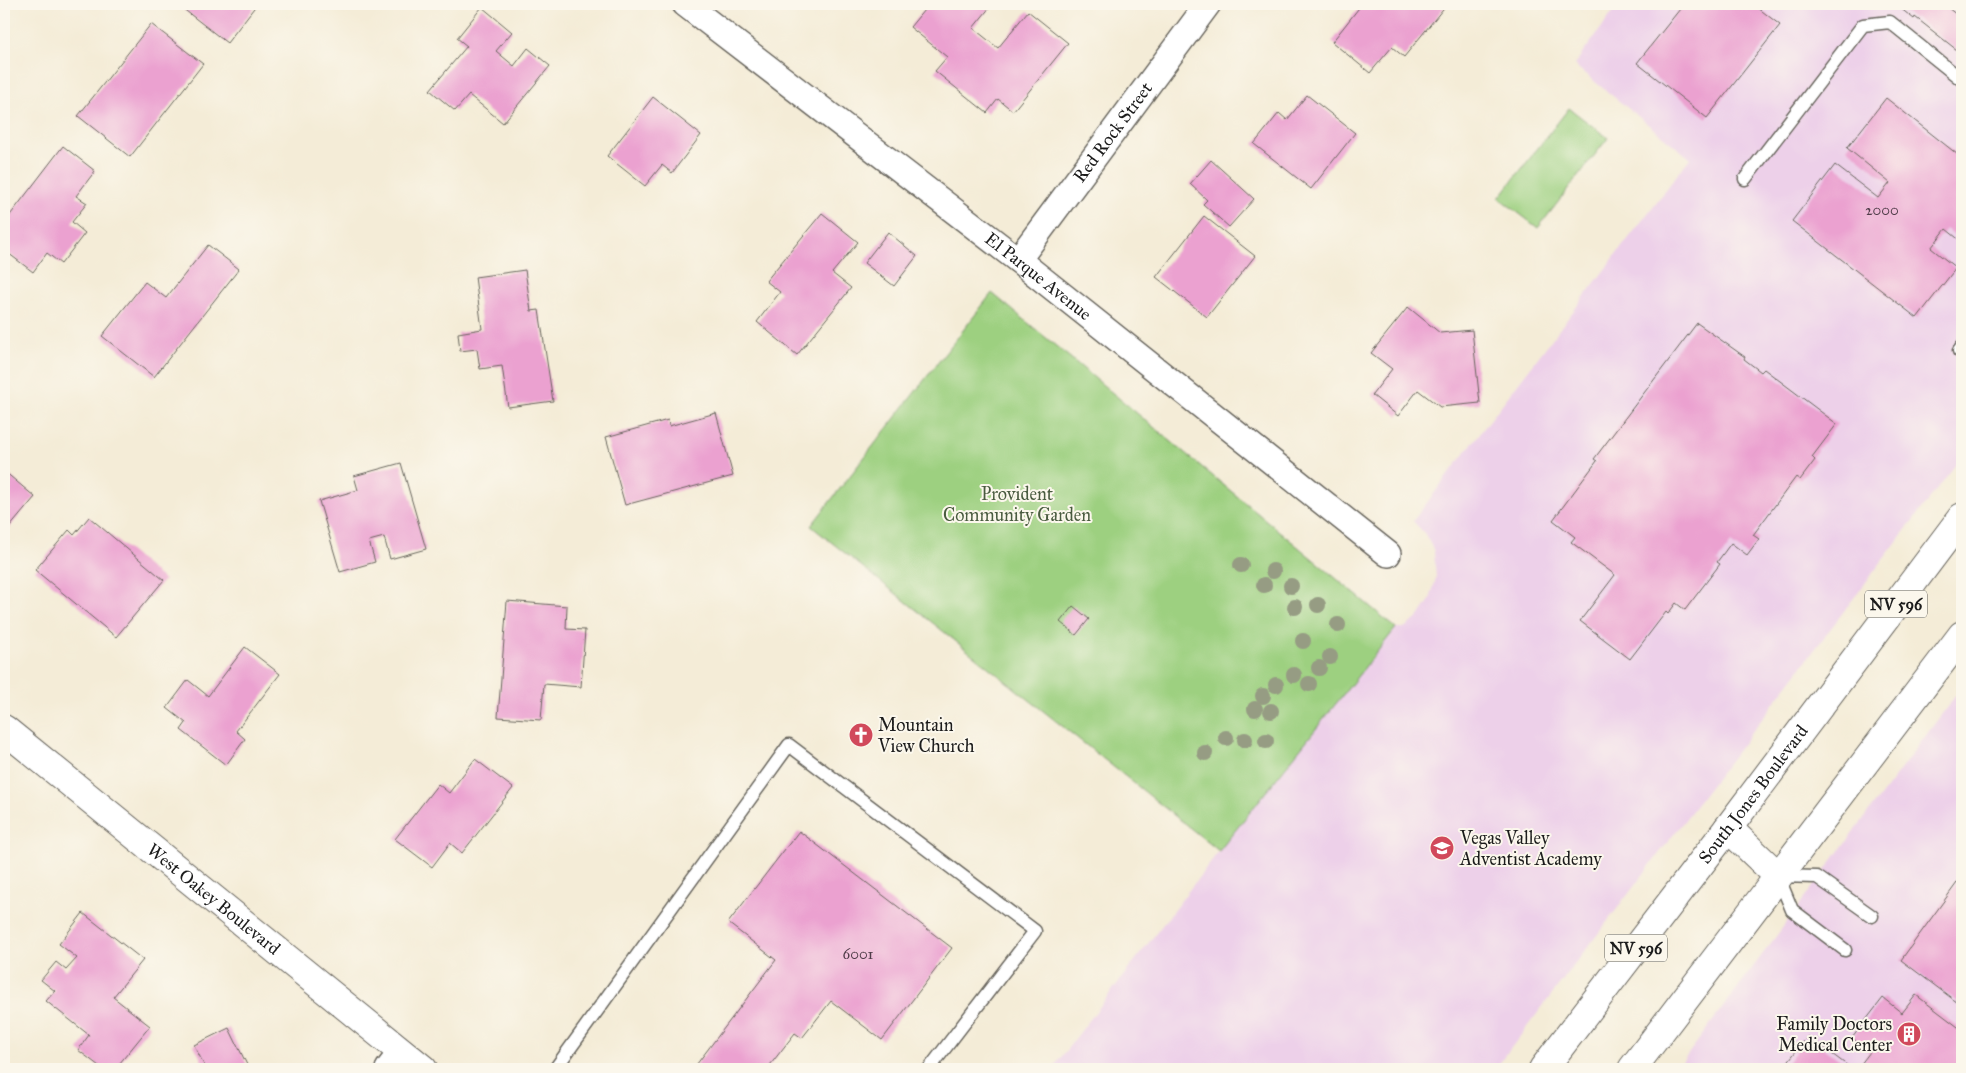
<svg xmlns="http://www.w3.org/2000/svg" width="1966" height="1073" viewBox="0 0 1966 1073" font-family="'IM FELL Great Primer',serif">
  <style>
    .built { fill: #edd0e9 }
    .green { fill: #9dd080; stroke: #5c764e }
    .building { fill: #eba1d0 }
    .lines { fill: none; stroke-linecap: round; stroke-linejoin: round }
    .service-casing { stroke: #68655d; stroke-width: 15 }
    .minor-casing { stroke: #68655d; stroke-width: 28 }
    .secondary-casing { stroke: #68655d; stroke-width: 30 }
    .primary-casing { stroke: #68655d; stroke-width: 30 }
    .service { stroke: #fff; stroke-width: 12 }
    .minor { stroke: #fff; stroke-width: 25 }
    .secondary { stroke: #fff; stroke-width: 28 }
    .primary { stroke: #fff; stroke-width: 28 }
    .tree { fill: #969c83 }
    .labels { text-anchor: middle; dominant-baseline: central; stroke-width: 4; stroke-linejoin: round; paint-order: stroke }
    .number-label { font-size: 15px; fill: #503d49 }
    .shield { fill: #fbf7ec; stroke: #5f5e5a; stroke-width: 1 }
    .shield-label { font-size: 16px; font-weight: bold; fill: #1c1c1c }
    .street-label { font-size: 18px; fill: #1c1c1c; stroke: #fbf7ec }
    .park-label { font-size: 18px; fill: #495b3f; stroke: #fbf7ec }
    .poi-label { font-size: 18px; fill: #1c1c1c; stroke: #fbf7ec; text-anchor: start }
  </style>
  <rect width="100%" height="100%" fill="#fbf7ec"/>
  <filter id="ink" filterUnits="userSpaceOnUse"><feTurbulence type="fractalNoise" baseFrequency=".02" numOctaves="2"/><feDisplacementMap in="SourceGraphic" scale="10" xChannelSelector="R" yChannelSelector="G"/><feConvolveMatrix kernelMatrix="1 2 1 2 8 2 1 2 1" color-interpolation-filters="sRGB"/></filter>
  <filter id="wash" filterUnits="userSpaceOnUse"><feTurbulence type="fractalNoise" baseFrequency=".0096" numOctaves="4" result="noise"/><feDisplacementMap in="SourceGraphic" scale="20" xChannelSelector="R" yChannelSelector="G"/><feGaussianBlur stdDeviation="1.12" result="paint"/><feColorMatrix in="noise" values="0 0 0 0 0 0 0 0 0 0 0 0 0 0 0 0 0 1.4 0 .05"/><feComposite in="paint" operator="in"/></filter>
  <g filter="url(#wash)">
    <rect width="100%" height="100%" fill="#f4ecd7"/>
    <path class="built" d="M1619,4h343v452l-467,613h-443l167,-218 177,-223h8l14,-10 12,-18 6,-22 -2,-27 -9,-17 -12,-13 277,-363 -116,-93z
      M1962,687v382h-285z"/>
    <path class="green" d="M1569,108l39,30 -70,90 -39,-30z
      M992,293l404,335 -177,223 -408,-325z"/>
    <g id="blocks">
      <path class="building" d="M177,4h80l-30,39z
        M929,4h59l3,2 -18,22 25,20 30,-37 40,32 -55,68 -15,-12 -11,14 -52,-42 12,-14 -37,-30z
        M1362,4h85l-43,53 -12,-10 -22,26 -38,-31z
        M1684,4h69l27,21 -73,93 -70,-55z
        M1895,4h48l19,15v35l-47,-37 -1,2z
        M482,7l30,25 -16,19 18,15 14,-18 22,18 -47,57 -34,-28 -14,16 -25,-21 37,-44 -10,-8z
        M151,24l52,40 -73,93 -52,-41z
        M1307,95l48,38 -44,56 -57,-45 25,-31 8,7z
        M653,97l48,38 -29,38 -10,-8 -17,21 -38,-30z
        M1886,98l76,60v84l-16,-13 -15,19 25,20 -39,50 -125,-97 43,-56 43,33 12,-15 -43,-35z
        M63,146l32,25 -19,25 11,7 -15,19 13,11 -24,31 -14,-11 -14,19 -29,-22v-27z
        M1211,160l43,39 -25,28 -26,-23 4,-4 -17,-16z
        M822,213l36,29 -26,31 19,15 -54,67 -40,-33 23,-30 -14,-11z
        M1204,216l51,40 -48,61 -51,-40z
        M888,232l29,24 -23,30 -30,-23z
        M208,245l31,24 -85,108 -52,-41 43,-54 21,16z
        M525,270l6,41 8,-1 14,91 -45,6 -6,-41 -22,3 -3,-20 -17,2 -2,-18 24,-4 -7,-52z
        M1408,307l32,26 32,-3 8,73 -40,4 -22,-17 -20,26 -26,-21 20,-26 -21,-16z
        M1697,323l48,34 -1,2 17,13 3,-3 73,55 -25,33 3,3 -15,20 -4,-3 -43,58 6,4 -12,16 -16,-12 -14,19 3,2 -35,46 -9,-7 -8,11 -2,-2 -36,47 -50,-38 35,-46 -44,-33 4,-5 -22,-17 44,-59 -3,-2z
        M716,413l17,63 -108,29 -19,-68 62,-17 1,6z
        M401,463l25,86 -36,10 -6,-22 -15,4 6,21 -35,10 -21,-71 39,-11 -4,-14z
        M4,471l31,26 -31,37z
        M89,517l75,63 -48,57 -81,-67 34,-40 5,5z
        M507,601l60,5 -1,23 19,1 -4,57 -37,-3 -3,36 -43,-3z
        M1073,606l16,13 -13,16 -16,-13z
        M245,647l35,27 -44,57 9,8 -19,26 -45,-35 5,-7 -19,-15 21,-28 20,16z
        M475,759l38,29 -51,65 -12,-10 -18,24 -37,-28 43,-55 11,9z
        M799,831l153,117 -70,92 -51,-39 -29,37 -7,-5 -28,36h-74l83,-109 -48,-37z
        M1962,876v130l-61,-46z
        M83,913l60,47 -30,37 37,29 -35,43h-12l-25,-19 11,-15 -43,-34 9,-10 -14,-11 15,-18 10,8 11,-12 -18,-14z
        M1916,995l46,35v39h-105l13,-17 -18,-14 31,-40 19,15z
        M229,1028l20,41h-43l-12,-24z
        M1808,1036l44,33h-70z"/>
    </g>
  </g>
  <g filter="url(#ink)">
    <use href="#blocks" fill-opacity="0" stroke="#68655d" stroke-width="1"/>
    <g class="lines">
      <defs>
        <path id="service" d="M1745,179l118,-154 27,-3 72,58
          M1959,351l3,-4
          M1845,950l-53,-40 -14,-34 39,1 55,39
          M555,1069l234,-324 246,186 -106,138"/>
        <g id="minor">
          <path id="s1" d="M685,4l333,256 370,294"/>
          <path id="s2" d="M1018,260l190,-256"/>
          <path d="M388,1069l13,-17"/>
        </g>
        <g id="secondary">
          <path id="s3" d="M4,729l419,340"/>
        </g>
        <g id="primary">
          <path d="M1728,828l50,48"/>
          <path id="s4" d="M1543,1069l185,-241 234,-311"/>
          <path d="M1632,1069l330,-434"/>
        </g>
      </defs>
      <use href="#service" class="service-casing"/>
      <use href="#minor" class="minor-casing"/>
      <use href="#secondary" class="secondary-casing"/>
      <use href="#primary" class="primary-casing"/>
      <use href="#service" class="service"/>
      <use href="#minor" class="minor"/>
      <use href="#secondary" class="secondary"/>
      <use href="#primary" class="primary"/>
    </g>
    <g class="tree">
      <circle cx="1241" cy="565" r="8"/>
      <circle cx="1273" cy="571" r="8"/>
      <circle cx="1264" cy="585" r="8"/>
      <circle cx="1291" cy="586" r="8"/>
      <circle cx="1318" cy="605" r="8"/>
      <circle cx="1295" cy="607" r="8"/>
      <circle cx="1338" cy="625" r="8"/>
      <circle cx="1303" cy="641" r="8"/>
      <circle cx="1330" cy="657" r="8"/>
      <circle cx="1319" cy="668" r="8"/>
      <circle cx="1294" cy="675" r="8"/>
      <circle cx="1309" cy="684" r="8"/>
      <circle cx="1276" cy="685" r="8"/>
      <circle cx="1263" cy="696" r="8"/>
      <circle cx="1255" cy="709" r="8"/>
      <circle cx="1271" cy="711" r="8"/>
      <circle cx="1226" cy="738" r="8"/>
      <circle cx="1245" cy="740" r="8"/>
      <circle cx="1266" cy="741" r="8"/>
      <circle cx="1205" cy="753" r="8"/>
    </g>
  </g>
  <defs>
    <symbol id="church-disc" viewBox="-11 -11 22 22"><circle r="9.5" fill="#d1495b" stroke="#fbf7ec"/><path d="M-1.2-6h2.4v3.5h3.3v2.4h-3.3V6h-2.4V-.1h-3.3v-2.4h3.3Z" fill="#fff"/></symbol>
    <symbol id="school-disc" viewBox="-11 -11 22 22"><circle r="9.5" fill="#d1495b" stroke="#fbf7ec"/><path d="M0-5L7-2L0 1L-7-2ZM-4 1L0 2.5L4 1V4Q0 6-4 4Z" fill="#fff"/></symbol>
    <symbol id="building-disc" viewBox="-11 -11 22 22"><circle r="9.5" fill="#d1495b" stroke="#fbf7ec"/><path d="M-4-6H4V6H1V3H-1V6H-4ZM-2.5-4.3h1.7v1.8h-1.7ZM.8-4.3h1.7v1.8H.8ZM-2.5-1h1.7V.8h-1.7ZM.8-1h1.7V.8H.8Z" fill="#fff"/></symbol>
  </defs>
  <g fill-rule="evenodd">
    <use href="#church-disc" x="847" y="721" width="28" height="28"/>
    <use href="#school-disc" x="1428" y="834" width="28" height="28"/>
    <use href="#building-disc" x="1895" y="1020" width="28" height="28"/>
  </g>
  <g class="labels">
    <g class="number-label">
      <text x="1882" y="210">2000</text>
      <text x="858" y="954">6001</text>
    </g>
    <g class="shield">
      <rect x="1865" y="590.5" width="62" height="27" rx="4"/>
      <rect x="1605" y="934.5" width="62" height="27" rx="4"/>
    </g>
    <g class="shield-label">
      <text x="1896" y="604">NV 596</text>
      <text x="1636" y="948">NV 596</text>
    </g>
    <g class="street-label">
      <text stroke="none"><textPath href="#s2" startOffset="159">Red Rock Street</textPath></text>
      <text stroke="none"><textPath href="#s1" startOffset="446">El Parque Avenue</textPath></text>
      <text stroke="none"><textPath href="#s4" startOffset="346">South Jones Boulevard</textPath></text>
      <text stroke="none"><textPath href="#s3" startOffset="270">West Oakey Boulevard</textPath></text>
    </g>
    <g class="park-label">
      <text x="1017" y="494">Provident<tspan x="1017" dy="21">Community Garden</tspan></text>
    </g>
    <g class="poi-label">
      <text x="878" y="725">Mountain<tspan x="878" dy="21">View Church</tspan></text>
      <text x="1460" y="838">Vegas Valley<tspan x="1460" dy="21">Adventist Academy</tspan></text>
      <text x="1892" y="1024" text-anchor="end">Family Doctors<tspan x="1892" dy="21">Medical Center</tspan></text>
    </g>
  </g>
  <rect width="1966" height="1073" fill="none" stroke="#fbf7ec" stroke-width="20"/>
</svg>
